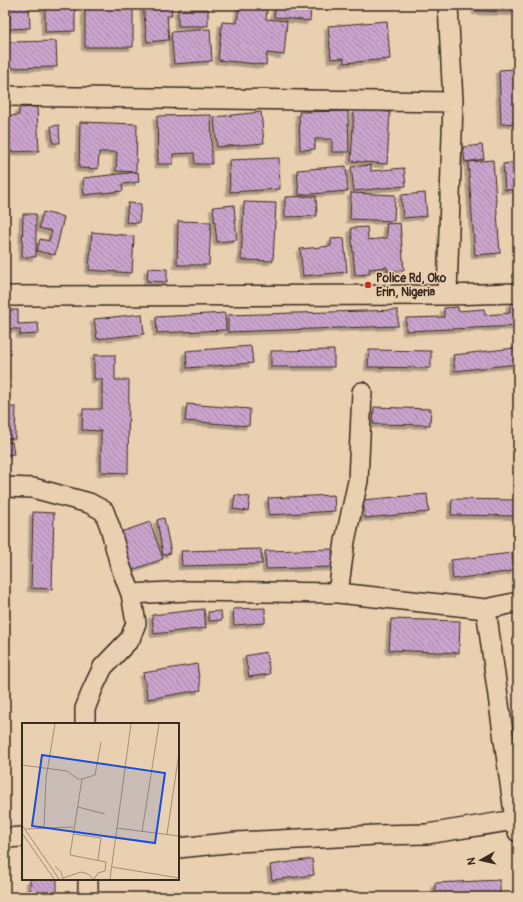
<svg xmlns="http://www.w3.org/2000/svg" width="523" height="902" viewBox="0 0 523 902" font-family="Pangolin,sans-serif">
  <style>
    .building { fill: url(#building-back-hatch); stroke: #3b2a1e; filter: url(#shadow) }
    .lines { fill: none; stroke-linecap: round; stroke-linejoin: round }
    .minor-casing { stroke: #3b2a1e; stroke-width: 22 }
    .minor { stroke: #e9d0b1; stroke-width: 19 }
    .poi-dot { fill: #c8321e; stroke: #e9d0b1; stroke-width: 1.5 }
    .labels { text-anchor: middle; dominant-baseline: central; stroke-width: 3; stroke-linejoin: round; paint-order: stroke }
    .poi-label { font-size: 12px; font-weight: bold; fill: #3b2a1e; stroke: #e9d0b1; text-anchor: start }
    .inset-road { fill: none; stroke: #a38e76; stroke-width: 1 }
    .view { fill: #1d4ed8; fill-opacity: 0.15; stroke: #1d4ed8; stroke-width: 2 }
    .inset-edge { fill: none; stroke: #3b2a1e; stroke-width: 2 }
  </style>
  <defs>
    <pattern id="building-back-hatch" width="6" height="6" patternUnits="userSpaceOnUse"><rect width="6" height="6" fill="#caa4cc"/><path d="M-1 5l2 2M0 0l6 6M5-1l2 2" fill="none" stroke="#a586a5"/></pattern>
    <filter id="shadow"><feDropShadow dx="-3.5" dy="3.5" stdDeviation="0" flood-color="#0004"/></filter>
  </defs>
  <rect width="100%" height="100%" fill="#e9d0b1"/>
  <filter id="ink" filterUnits="userSpaceOnUse"><feTurbulence type="fractalNoise" baseFrequency=".025" numOctaves="2"/><feDisplacementMap in="SourceGraphic" scale="8" xChannelSelector="R" yChannelSelector="G"/><feConvolveMatrix kernelMatrix="1 2 1 2 8 2 1 2 1" color-interpolation-filters="sRGB"/></filter>
  <g filter="url(#ink)">
    <path class="building" d="M143,5h28l1,11h-5l2,24 -22,2z
      M276,5h21l14,1 -1,15 -36,-4z
      M476,5h39v7l-39,-1z
      M10,6h19l1,22 -20,1z
      M85,6h48v41h-48z
      M239,6l28,4 -1,9 21,2 -3,34 -17,-2 -1,12 -48,-5 4,-38 15,1z
      M45,8h30v23l-30,1z
      M178,9h30v17h-30z
      M387,21l3,38 -46,4v-5l-13,1 -3,-33z
      M210,29l2,32 -38,3 -3,-32z
      M56,41l1,26 -49,1v-26z
      M516,69v1h2v53l-17,1 -2,-54z
      M37,107l2,44 -31,1 -2,-36 13,-1v-7z
      M354,110l36,2 -3,52 -36,-3z
      M348,111l1,41h-17v-13h-17v10l-15,1 -1,-38z
      M261,112l3,31 -47,4 -3,-30z
      M211,115l1,49h-17l-1,-11 -21,1v10h-15l-1,-48z
      M80,122l57,2 -1,48 -20,-1 1,-19h-18l-1,17 -19,-1z
      M59,125l1,18h-7l-2,-17z
      M482,145l2,14 -19,3 -2,-15z
      M279,158l1,31 -50,3 -1,-32z
      M493,160l7,93 -25,2 -7,-93z
      M518,162v27l-13,1 -2,-26z
      M371,165v6l33,-3 2,18 -52,5 -3,-24z
      M346,166l2,25 -49,4 -2,-25z
      M138,172l1,10 -17,2 1,7 -39,4 -1,-17z
      M351,193l44,2 -1,26 -44,-2z
      M425,193l2,23 -24,2 -2,-23z
      M316,196l1,20 -32,1v-20z
      M244,202l32,1 -3,58 -32,-1z
      M128,203l13,1 -2,19 -13,-1z
      M234,205l3,35 -20,2 -4,-35z
      M43,212l21,5 -9,38 -18,-4 3,-12 9,2 3,-10 -13,-3z
      M23,214h13v43h-14z
      M178,221l33,1 -2,43h-32z
      M400,223l4,47 -17,1v-4l-18,2 1,5 -15,1 -4,-47 16,-1 1,13 19,-2 -1,-14z
      M92,232l42,4 -2,37 -43,-3z
      M344,238l3,34 -44,4 -3,-27 31,-3v-7z
      M148,268l19,1v13l-20,-1z
      M510,303h8v23l-112,5v-13l38,-1v-9l14,-1v4l26,-2 1,6 25,-2z
      M5,310h13v14l20,-1 1,11 -19,1v-6h-15z
      M398,310v16l-170,6v-17z
      M225,313l1,17 -69,3 -1,-16z
      M142,314l2,20 -47,5 -3,-20z
      M251,346l2,17 -66,5 -1,-17z
      M515,348l2,16 -62,7 -2,-16z
      M334,350v17h-63v-16z
      M369,350l62,1v17l-63,-1z
      M94,355h21v25h14l-1,93 -27,-1v-41l-19,-1 1,-21h19v-30h-8z
      M187,404l63,5 -1,17 -64,-5z
      M6,407h10l-1,32 -10,-1z
      M374,407l57,2 -1,16 -57,-1z
      M12,442l2,12 -8,1 -1,-12z
      M427,494l2,18 -64,6 -2,-18z
      M235,495l15,2 -2,14 -15,-2z
      M334,495l1,16 -66,4 -1,-17z
      M452,499l64,1v16l-65,-1z
      M33,512l21,1 -2,76 -21,-1z
      M164,518l7,35 -8,2 -6,-35z
      M150,522l13,37 -31,11 -14,-37z
      M261,549l1,15 -80,2 -1,-15z
      M332,549l1,18 -67,2 -1,-18z
      M512,553l2,18 -61,8 -2,-19z
      M265,608v15l-31,2 -1,-16z
      M204,609l2,19 -52,6 -2,-19z
      M221,611l1,9 -13,1 -1,-9z
      M391,619l69,2 -1,32 -70,-3z
      M266,652l4,22 -21,3 -4,-21z
      M197,664l4,26 -53,9 -5,-26z
      M312,859l2,16 -42,5 -2,-15z
      M30,879h27v18h-27z
      M500,880v17h-65v-14z"/>
    <g class="lines">
      <defs>
        <path id="minor" d="M5,96l448,6
          M447,295l6,-193 -5,-97
          M5,296l442,-1 71,-2
          M5,487l28,1 56,15 15,8 6,16 10,38 11,29
          M338,593l7,-52 13,-60 4,-89
          M486,609l29,211 3,12
          M85,724v-15l8,-21 10,-21 27,-28 6,-16 -5,-29 57,-3 150,2 148,16 32,-7
          M5,838l18,-1
          M178,848l59,-6 140,-7 50,-1 88,-14
          M88,879v18"/>
      </defs>
      <use href="#minor" class="minor-casing"/>
      <use href="#minor" class="minor"/>
    </g>
  </g>
  <circle class="poi-dot" cx="368" cy="285" r="4"/>
  <g class="labels">
    <g class="poi-label">
      <text x="376" y="278">Police Rd, Oko<tspan x="376" dy="14">Erin, Nigeria</tspan></text>
    </g>
  </g>
  <g transform="translate(22 723)">
    <rect width="157" height="157" fill="#e9d0b1"/>
    <path class="inset-road" d="M0,42l45,6 11,8h4l-12,76 36,7 -1,9 -7,2 -4,6M60,56l13,-4 6,-33M56,84l27,7M0,102l37,54M22,104l2,-49 9,-54M94,105l63,8M4,106l47,-2M120,109l17,-108M0,110l32,46M51,111l28,4 -3,22M145,111l12,-81M33,143l6,6 2,7M90,144l67,11M41,155l18,-6 7,2 5,5M88,156l21,-155"/>
    <path class="view" d="M20,32l123,18 -10,70 -123,-17z"/>
    <rect width="157" height="157" class="inset-edge"/>
  </g>
  <rect width="523" height="902" fill="none" stroke="#e9d0b1" stroke-width="20"/>
  <rect x="10" y="10" width="503" height="882" fill="none" stroke="#3b2a1e" stroke-width="1.5" filter="url(#ink)"/>
  <g transform="translate(481 860) rotate(262)" stroke="#e9d0b1" stroke-width="3" paint-order="stroke">
  <path d="M0-3L7 15L0 10L-7 15Z" fill="#3b2a1e"/>
  <text y="-6" font-size="11" font-weight="bold" text-anchor="middle" fill="#3b2a1e">N</text>
  </g>
</svg>
